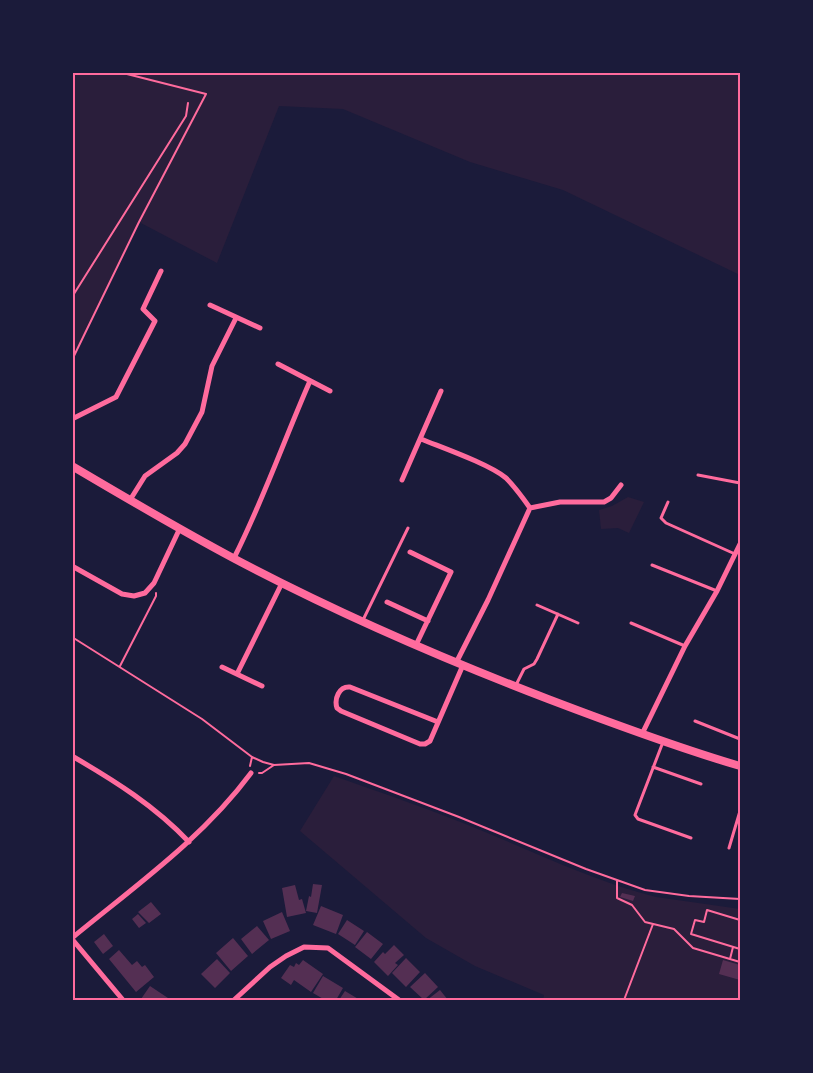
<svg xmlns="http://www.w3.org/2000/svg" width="813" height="1073" viewBox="0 0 813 1073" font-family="Poppins,sans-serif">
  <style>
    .green { fill: #2a1e3b }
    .building { fill: #542f53 }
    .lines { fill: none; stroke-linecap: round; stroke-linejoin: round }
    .path { stroke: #ff6b9d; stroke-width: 2 }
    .service { stroke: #ff6b9d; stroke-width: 3 }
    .minor { stroke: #ff6b9d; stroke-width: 5 }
    .tertiary { stroke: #ff6b9d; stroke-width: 8 }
    .neatline { fill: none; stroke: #ff6b9d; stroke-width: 2 }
  </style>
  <rect width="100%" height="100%" fill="#1b1b3a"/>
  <path class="green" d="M73,73h667v202l-177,-85 -93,-28 -127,-53 -64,-3 -62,157 -78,-41 -66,138z
    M628,497l16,5 -15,31 -11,-5 -17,1 -2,-19 13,-4z
    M334,776c51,18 101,35 151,56 56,23 112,50 171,65l84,12v91h-197l1,-5 -69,-29 -49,-28 -126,-107z"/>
  <path class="building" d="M313,884l9,1 -5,28 -11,-2 3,-15 2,1z
    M295,885l4,15 3,-1 4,14 -19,4 -5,-29z
    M622,893l13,3 -2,5 -13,-4z
    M151,902l10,12 -12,9 -11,-11z
    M321,906l22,9 -7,19 -23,-9z
    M282,912l8,19 -19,8 -8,-18z
    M138,914l8,9 -7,5 -7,-9z
    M347,920l17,11 -9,14 -17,-11z
    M257,926l12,14 -17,14 -11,-15z
    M367,932l16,12 -12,15 -16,-12z
    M104,934l9,12 -10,8 -9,-12z
    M233,938l15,18 -17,15 -15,-18z
    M394,945l10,10 -9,8 3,2 -10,11 -14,-14 9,-10 2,2z
    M119,950l13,15 5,-4 5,6 3,-2 9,12 -18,15 -27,-33z
    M406,958l14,14 -14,15 -14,-14z
    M217,959l13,14 -15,15 -14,-14z
    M303,960l20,14 -12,18 -17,-12 -3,5 -10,-7 9,-13 4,2 2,-4 3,2z
    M723,960l17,5v15l-21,-6z
    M425,973l13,14 -14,13 -14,-13z
    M323,976l20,12 -7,12h-11l-12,-7z
    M150,986l21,14h-27l-3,-1z
    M440,990l8,10h-21z
    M345,991l15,9h-21z"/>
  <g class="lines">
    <path class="path" d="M72,297l114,-181 2,-13
      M72,360l67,-138 67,-128 -87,-22
      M72,637l130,82 50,38 11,5 11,3 35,-2 37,11 113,43 127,52 59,21 44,6 51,3
      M120,666l36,-70v-3
      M250,766l2,-9
      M259,773h3l12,-8
      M617,880v18l15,7 13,17 29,7 19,19 47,14
      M740,920l-33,-10 -3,12 -9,-2 -4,14 49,15
      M730,959l3,-12
      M624,1000l29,-76"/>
    <path class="service" d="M698,475l42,8
      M668,502l-7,16 5,5 69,31
      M652,565l65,26
      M537,605l41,18
      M363,620l45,-92
      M631,623l54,23
      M516,685l8,-16 10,-5 3,-5 21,-45
      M695,721l45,18
      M663,742l-28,73 3,4 53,19
      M653,767l48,17
      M729,848l11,-37"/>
    <path class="minor" d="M210,305l50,23
      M278,364l52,27
      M72,419l44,-22 39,-76 -12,-12 18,-38
      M421,439c22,9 68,25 85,39 9,9 17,20 24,30
      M402,480l39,-89
      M130,500l15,-24 32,-23 8,-9 17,-32 10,-46 24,-48
      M530,508l30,-6h44l7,-4 10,-13
      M410,552l41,20 -35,73
      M234,558c29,-57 50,-118 76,-177
      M72,566l50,28 12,2 11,-3 9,-10 26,-55
      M387,602l41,19
      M456,663l32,-63 42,-92
      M222,667l40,19
      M237,674l45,-91
      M438,722l-88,-35c-11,-1 -16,12 -13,21l4,3 79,33h5l5,-3 33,-76
      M642,734l43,-88 32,-55 23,-47
      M72,756c43,25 83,50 117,86
      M72,938c63,-52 130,-99 179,-165
      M72,939l51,61
      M234,1000l36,-33 16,-11 18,-9 24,1 71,52"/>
    <path class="tertiary" d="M72,466c54,32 107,63 161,92 102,54 208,100 315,141 63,24 127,48 192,67"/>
  </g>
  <rect width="813" height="1073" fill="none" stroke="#1b1b3a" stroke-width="148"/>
  <rect x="74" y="74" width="665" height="925" class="neatline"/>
</svg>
